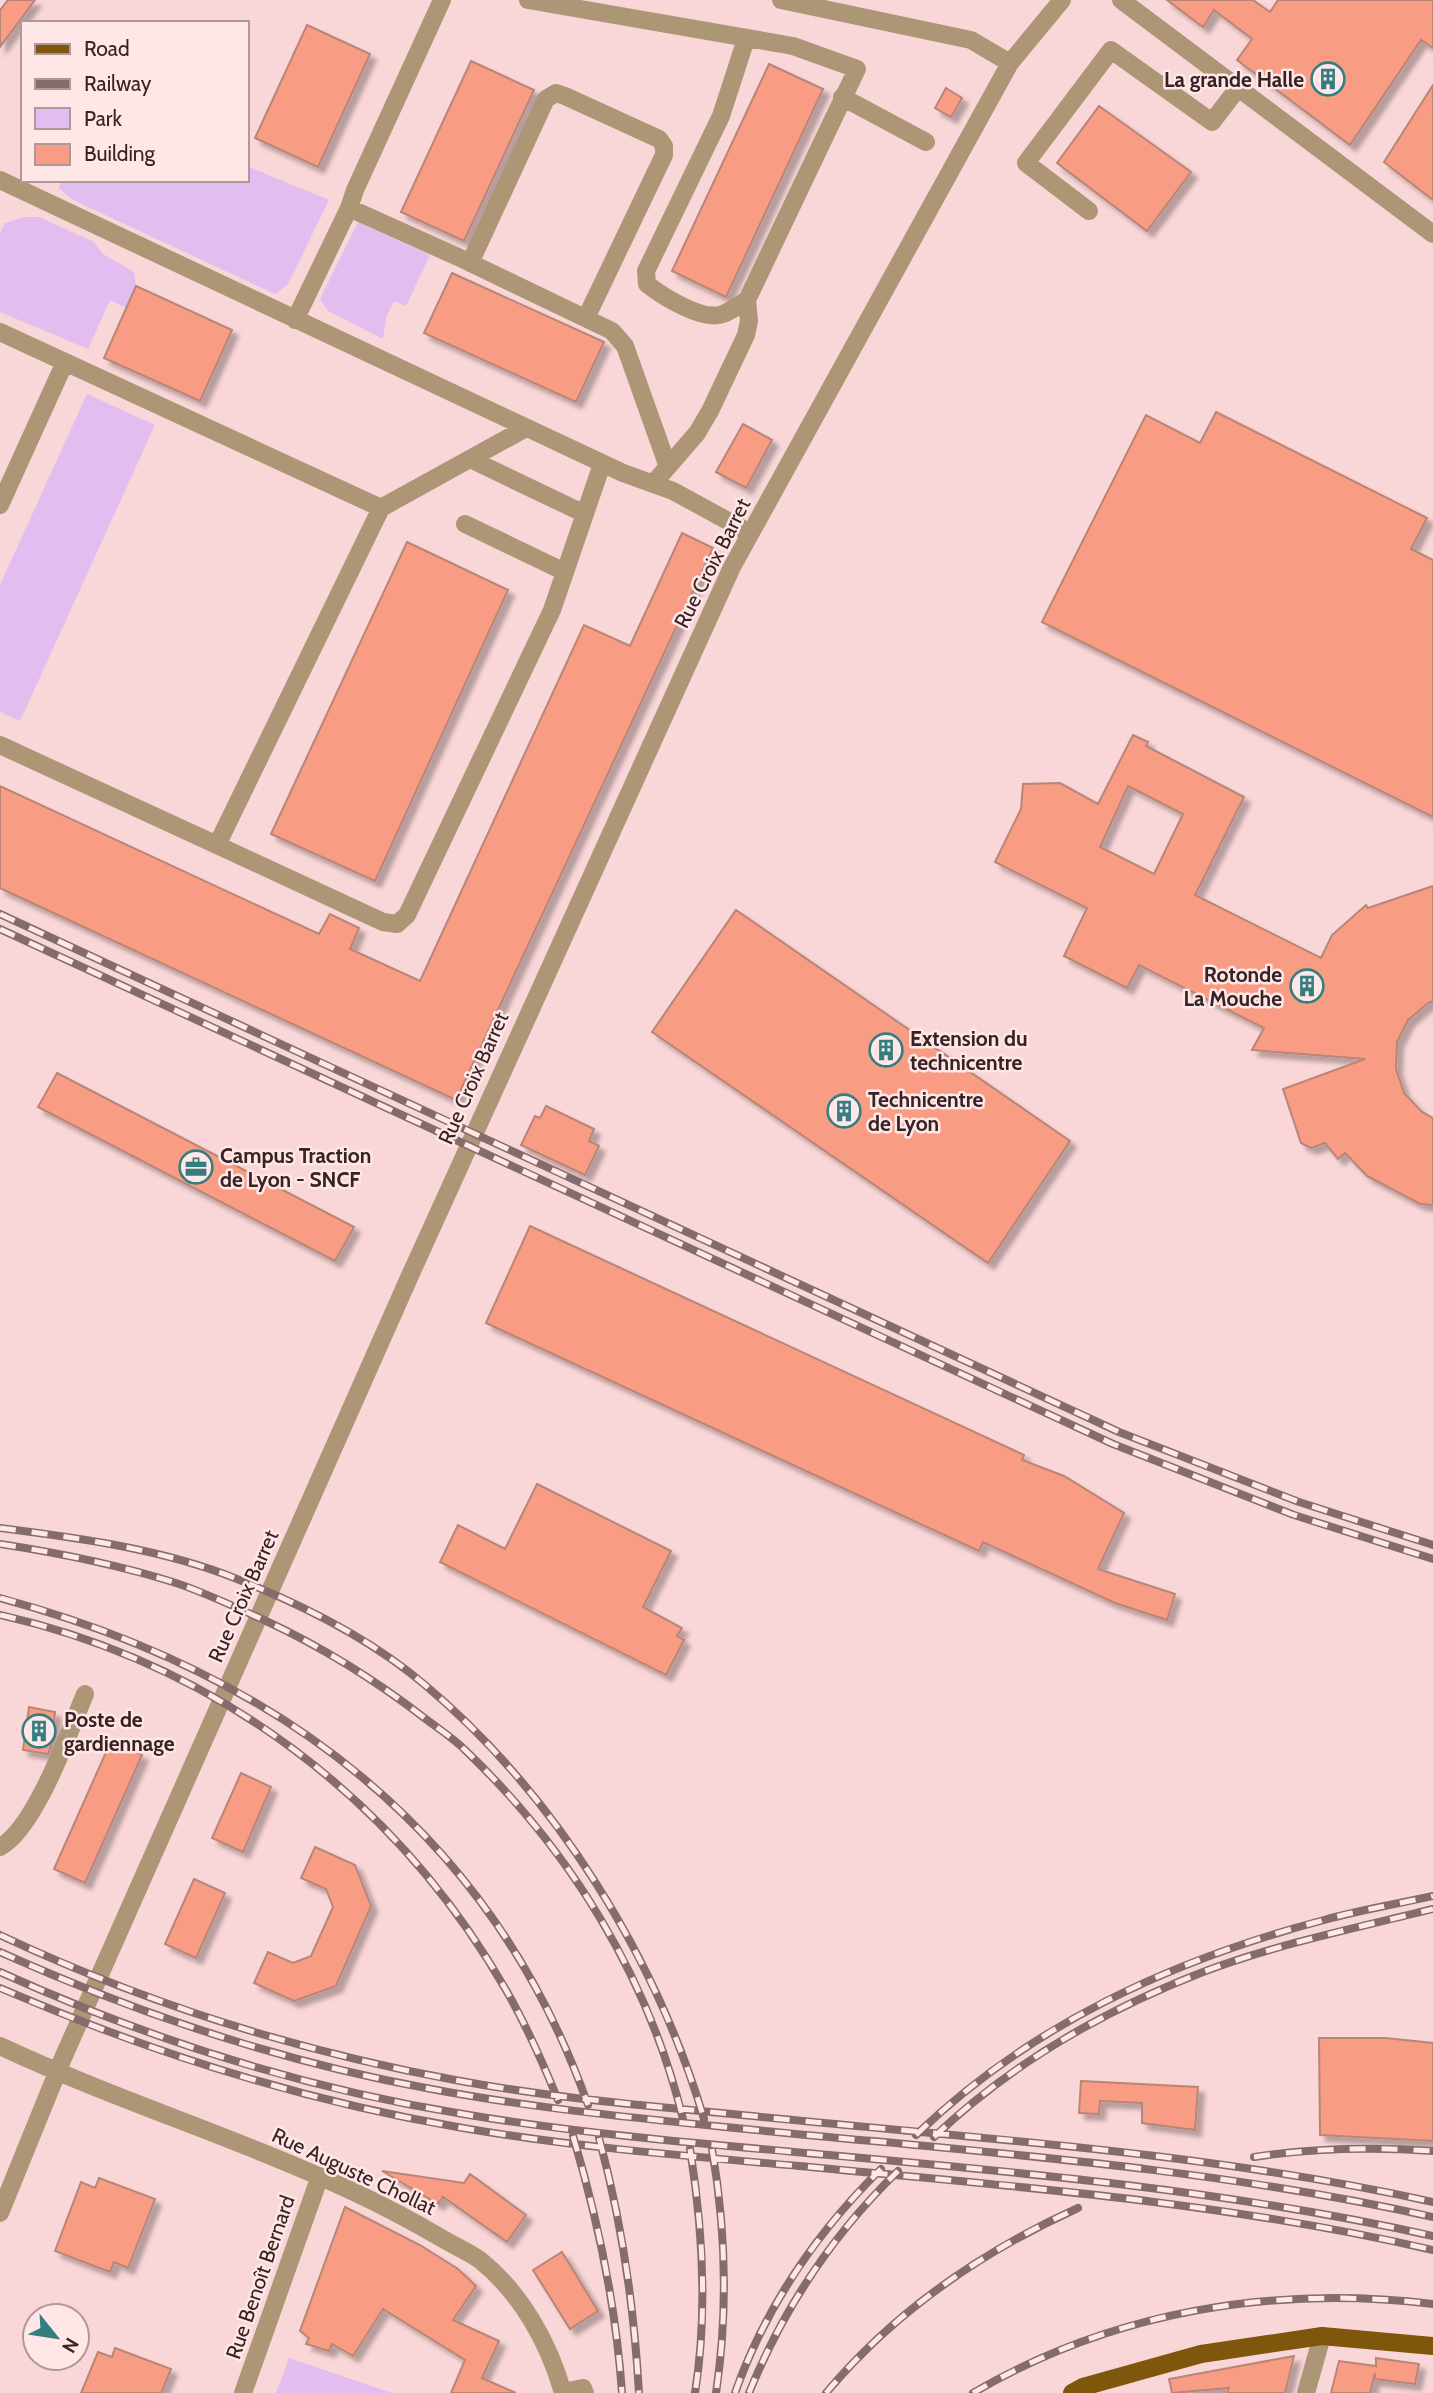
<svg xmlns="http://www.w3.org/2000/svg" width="1433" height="2393" viewBox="0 0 1433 2393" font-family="Cabin,sans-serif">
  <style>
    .green { fill: #e2bdf0 }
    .building { fill: #f89d84; stroke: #b88577; stroke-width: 2; fill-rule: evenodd; filter: url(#shadow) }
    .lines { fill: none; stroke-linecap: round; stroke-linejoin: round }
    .minor { stroke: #ac9676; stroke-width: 18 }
    .major { stroke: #7e560c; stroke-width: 18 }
    .rail-casing { stroke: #866b6c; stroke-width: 8 }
    .rail { stroke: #ffe6e7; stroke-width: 5; stroke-dasharray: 16; stroke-linecap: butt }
    .labels { text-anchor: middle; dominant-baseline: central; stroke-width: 5; stroke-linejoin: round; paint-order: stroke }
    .poi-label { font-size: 21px; font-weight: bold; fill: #382324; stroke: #ffe6e7; text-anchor: start }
    .street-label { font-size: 21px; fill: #382324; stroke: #ffe6e7 }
  </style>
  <defs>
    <filter id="shadow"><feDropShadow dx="6" dy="6" stdDeviation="2" flood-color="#0004"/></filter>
  </defs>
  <rect width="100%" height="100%" fill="#f9d6d7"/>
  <path class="green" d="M247,166l82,34 -41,84 -13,10 -202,-94 -14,-12 3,-8h185z
    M25,217h14l55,25 9,12 31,18 2,14 -10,22 -16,-8 -22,49 -88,-37v-79l5,-10z
    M358,222l72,33 -24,51 -12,-5 -8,17 -3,21 -55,-28 -8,-12z
    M87,394l68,31 -135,296 -20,-9v-127z
    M289,2358l103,35h-116z"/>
  <path class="building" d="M8,0h27l-35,47v-37z
    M1167,0h86l17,12 8,-12h155v48l-12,-8 -71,105 -113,-85 15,-21 -38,-29 -11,17z
    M307,25l63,29 -52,113 -63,-29z
    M471,61l63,29 -70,151 -63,-29z
    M769,64l54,25 -97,208 -54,-26z
    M1433,85v115l-49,-38z
    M946,88l16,10 -11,19 -16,-9z
    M1099,106l92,66 -44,59 -90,-68z
    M452,273l152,69 -28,60 -152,-69z
    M136,286l96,44 -32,71 -96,-43z
    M1216,412l211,106 -16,31 22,11v257l-391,-195 104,-207 54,28z
    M743,424l29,16 -26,48 -30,-16z
    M682,533l31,15 -257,552 -456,-212v-102l319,148 11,-20 29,14 -9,21 70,32 164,-356 46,21z
    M407,542l101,48 -133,291 -104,-47z
    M1133,735l15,7 -2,4 98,51 -49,98 126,63 11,-23 34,-30 2,3 65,-22v115l-5,2 -20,17 -11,22 -1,27 8,24 18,19 11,6v87l-13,-1 -53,-28 -22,-23 -7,6 -13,-16 -14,5 -10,-5 -18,-54 82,-30 -113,-9 12,-22 -125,-63 -12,23 -63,-32 23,-48 -92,-46 26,-53 2,-25 37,-1 38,21zM1128,786l55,28 -29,60 -54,-27z
    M736,910l334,231 -82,122 -336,-231z
    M57,1073l297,154 -19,34 -297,-154z
    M546,1106l48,23 -5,12 10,5 -14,29 -64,-30 14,-29 5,2z
    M530,1226l494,229 -2,5 42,16 60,37 -26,56 77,25 -8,26 -52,-17 -132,-61 -4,9 -493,-228z
    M537,1484l134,67 -28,56 39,21 -5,8 7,4 -18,35 -226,-113 18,-37 47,24z
    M29,1707l26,5 -4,35 -3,7 -25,-4z
    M111,1741l31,14 -57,128 -31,-14z
    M241,1773l30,14 -28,65 -31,-14z
    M315,1847l40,18 16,41 -35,80 -42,15 -40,-18 14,-31 25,11 18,-7 22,-49 -7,-18 -25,-11z
    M194,1879l31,14 -29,65 -31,-14z
    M1319,2038h66l48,5v98l-113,-6z
    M1081,2081l117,6 -3,43 -53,-7v-20l-42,-2 -1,13 -20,-1z
    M382,2171l82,12 6,-9 56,41 -19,27 -64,-45 -5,7z
    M99,2178l56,21 -27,69 -14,-6 -4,10 -55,-21 26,-69 14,6z
    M345,2207l75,38 38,24 18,17 -23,34 46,21 -17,37 34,15h-65l14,-33 -82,-51 -30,47 -21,-12 -3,7 -23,-7 3,-6 -9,-7z
    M562,2252l36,59 -28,18 -37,-59z
    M115,2348l56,21 -10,24h-80l17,-41 14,5z
    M1294,2356l-9,37h-58l2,-5 -57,5 -3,-14z
    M1376,2358l43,6 -4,20 -40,-5v-6l-5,20h-39l8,-32 37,5z"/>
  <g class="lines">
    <path class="minor" d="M528,0l265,46 64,23 -110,231 2,21 -3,14 -36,76 -13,22 -44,51
      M781,0l190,40 39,23
      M1121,0l312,234
      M746,39l-25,77 -75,155 1,13c15,12 56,38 76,30 8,-3 16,-9 24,-14
      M842,97l84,45
      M0,180l623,293 50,18 77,42
      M349,208l6,-18 87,-190
      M1089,211l-63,-48 85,-113 101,72 26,-34
      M470,263l76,-164 10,-6 9,3 94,43 5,7v9l-78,163
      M295,320l54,-112 109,49 154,74 13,15 43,121
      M0,332l381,176 145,-80
      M470,459l115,55
      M0,505l65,-143
      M465,524l100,48
      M0,745l217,100 164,-337
      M217,845l166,77 14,2 10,-9 145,-305 50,-146
      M0,1847c35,-18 69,-115 85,-153
      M0,2046c115,54 238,92 354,146 30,14 60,30 89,47 12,7 26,13 37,21 41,33 69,83 83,133
      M0,2213l63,-155 345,-778 324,-713 278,-504 52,-63
      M563,2392l20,-4 2,5
      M243,2393l77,-217
      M1306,2393l16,-57"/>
    <path class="major" d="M1072,2393l11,-6 118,-33 121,-18 111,10"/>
    <defs>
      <path id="rail" d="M0,914l1119,518 180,70 134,43
        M0,929l1113,515 181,71 139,44
        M0,1528c79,10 163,21 237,51 66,26 134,60 188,106 130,109 231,272 279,434
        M0,1544c59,9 119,21 176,39 30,10 59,24 88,37 58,27 113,61 163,100 12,9 26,18 37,29 106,101 184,227 219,370
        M0,1598c275,74 491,232 588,507
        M0,1615c216,49 395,182 506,375 20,35 37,73 52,110
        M0,1935c145,68 297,116 455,145 91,17 185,25 277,34 234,24 471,37 701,88
        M0,1952c136,61 279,109 426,136 99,19 199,29 299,39 237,24 475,38 708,90
        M0,1972c148,67 302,116 463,142 113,19 229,29 343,39 210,19 421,37 627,83
        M0,1988c149,64 303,113 463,140 111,19 224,28 336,38 212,20 426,36 634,84
        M916,2135c114,-110 256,-175 408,-215 36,-10 73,-16 109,-24
        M573,2136c25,84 43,169 49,257
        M934,2137c76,-73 171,-127 269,-165 74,-28 153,-44 230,-63
        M599,2138c23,84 35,168 40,255
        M690,2149c13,81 18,162 5,244
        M712,2149c14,81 16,163 4,244
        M1254,2157c60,-9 118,-10 179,-6
        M735,2393c30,-85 82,-161 146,-224
        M749,2393c34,-84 84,-159 149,-222
        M826,2393c68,-81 155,-141 252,-185
        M973,2393c140,-82 300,-108 460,-89"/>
    </defs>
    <use href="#rail" class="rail-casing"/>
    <use href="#rail" class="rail"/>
  </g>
  <defs>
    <symbol id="building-ring" viewBox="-11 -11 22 22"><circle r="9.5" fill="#ffe6e7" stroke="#357e7f" stroke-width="1.5"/><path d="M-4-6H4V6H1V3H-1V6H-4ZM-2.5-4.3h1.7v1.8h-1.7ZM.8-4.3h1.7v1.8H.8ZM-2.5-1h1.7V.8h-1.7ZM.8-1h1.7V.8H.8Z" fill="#357e7f"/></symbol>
    <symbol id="office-ring" viewBox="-11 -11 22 22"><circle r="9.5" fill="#ffe6e7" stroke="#357e7f" stroke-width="1.5"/><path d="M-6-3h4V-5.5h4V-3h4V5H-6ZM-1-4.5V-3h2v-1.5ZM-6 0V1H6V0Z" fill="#357e7f"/></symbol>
  </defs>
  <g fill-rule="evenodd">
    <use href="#building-ring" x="1309" y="60" width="38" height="38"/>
    <use href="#building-ring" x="1288" y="967" width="38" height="38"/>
    <use href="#building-ring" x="867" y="1031" width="38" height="38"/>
    <use href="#building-ring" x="825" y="1092" width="38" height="38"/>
    <use href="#office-ring" x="177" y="1148" width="38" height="38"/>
    <use href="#building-ring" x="20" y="1712" width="38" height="38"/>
  </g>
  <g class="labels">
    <g class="poi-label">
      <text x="1304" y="79" text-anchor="end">La grande Halle</text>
      <text x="1282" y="974" text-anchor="end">Rotonde<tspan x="1282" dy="24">La Mouche</tspan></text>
      <text x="910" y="1038">Extension du<tspan x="910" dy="24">technicentre</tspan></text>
      <text x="868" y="1099">Technicentre<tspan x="868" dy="24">de Lyon</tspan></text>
      <text x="220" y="1155">Campus Traction<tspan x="220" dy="24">de Lyon - SNCF</tspan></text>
      <text x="64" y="1719">Poste de<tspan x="64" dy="24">gardiennage</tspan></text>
    </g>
    <g class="street-label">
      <text transform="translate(712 563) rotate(-63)">Rue Croix Barret</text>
      <text transform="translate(473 1078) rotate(-66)">Rue Croix Barret</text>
      <text transform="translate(243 1596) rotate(-66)">Rue Croix Barret</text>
      <text transform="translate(354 2171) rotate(25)">Rue Auguste Chollat</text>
      <text transform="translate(260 2277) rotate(-71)">Rue Benoît Bernard</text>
    </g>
  </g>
  <rect x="21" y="21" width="228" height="161" fill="#ffe6e7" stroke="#af9899" stroke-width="2"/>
  <rect x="35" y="44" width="35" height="10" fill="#7e560c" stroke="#af9899" stroke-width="2"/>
  <text x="84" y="56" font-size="21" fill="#382324">Road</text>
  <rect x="35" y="79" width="35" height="10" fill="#866b6c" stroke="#af9899" stroke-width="2"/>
  <text x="84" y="91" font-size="21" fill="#382324">Railway</text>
  <rect x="35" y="108" width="35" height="21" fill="#e2bdf0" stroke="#af9899" stroke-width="2"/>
  <text x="84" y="126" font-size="21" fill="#382324">Park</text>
  <rect x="35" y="144" width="35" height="21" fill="#f89d84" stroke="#af9899" stroke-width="2"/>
  <text x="84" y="161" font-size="21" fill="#382324">Building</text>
  <g transform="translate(56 2337) rotate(120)"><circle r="33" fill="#ffe6e7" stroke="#af9899" stroke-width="2"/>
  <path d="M0-5L12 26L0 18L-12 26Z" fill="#357e7f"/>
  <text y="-10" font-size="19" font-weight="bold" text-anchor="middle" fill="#382324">N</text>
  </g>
</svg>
